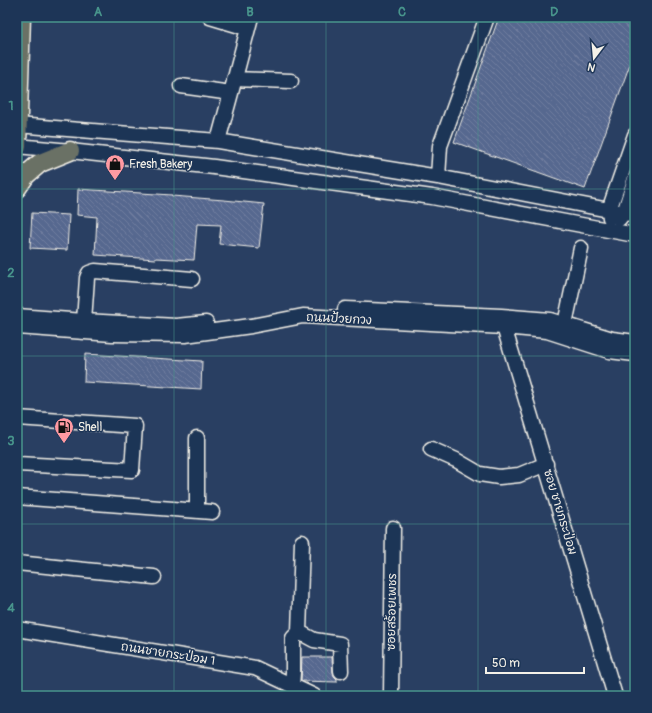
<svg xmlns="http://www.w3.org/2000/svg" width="652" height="713" viewBox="0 0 652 713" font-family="Pangolin,'Playpen Sans Thai',sans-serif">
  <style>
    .building { fill: url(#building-back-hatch); stroke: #f4f1e8 }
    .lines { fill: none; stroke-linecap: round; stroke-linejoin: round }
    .minor-casing { stroke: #f4f1e8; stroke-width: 17 }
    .major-casing { stroke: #f4f1e8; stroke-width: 21 }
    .minor { stroke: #1d3557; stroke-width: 14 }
    .major { stroke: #6b7165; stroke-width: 18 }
    .grid { fill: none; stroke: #48958c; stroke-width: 1; stroke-opacity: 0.55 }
    .labels { text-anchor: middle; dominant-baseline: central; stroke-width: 3; stroke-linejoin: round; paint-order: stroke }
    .poi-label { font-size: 12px; fill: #f4f1e8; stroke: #1d3557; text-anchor: start }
    .street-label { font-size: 12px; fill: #f4f1e8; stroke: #1d3557 }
    .neatline { fill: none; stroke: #48958c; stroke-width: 1.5 }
    .grid-label { font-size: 13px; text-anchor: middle; font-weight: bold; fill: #48958c }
  </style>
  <defs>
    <pattern id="building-back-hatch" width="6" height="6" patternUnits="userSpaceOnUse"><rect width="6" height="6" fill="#57678f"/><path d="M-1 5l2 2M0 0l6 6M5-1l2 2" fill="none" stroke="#707d9f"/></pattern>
  </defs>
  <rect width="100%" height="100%" fill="#293f62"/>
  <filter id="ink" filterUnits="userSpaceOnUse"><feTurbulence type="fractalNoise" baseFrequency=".025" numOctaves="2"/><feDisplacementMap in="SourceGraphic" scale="8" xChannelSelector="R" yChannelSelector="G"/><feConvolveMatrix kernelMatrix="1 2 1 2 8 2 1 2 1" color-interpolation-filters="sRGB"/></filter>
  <g filter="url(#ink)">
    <path class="building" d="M499,17h136v33l-50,139 -131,-47z
      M78,189l94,6v1l52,4 40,4 -5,44 -40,-4 2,-19 -24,-1 -3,36 -38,-2v1l-61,-4 2,-38 -20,-2z
      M32,213l37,2 -2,35 -37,-2z
      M85,354l117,7 -1,28 -117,-7z
      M302,657h30l1,15 1,4 3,3v3l-36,-1z"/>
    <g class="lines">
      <defs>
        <path id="minor" d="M210,17l37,11
          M234,79l57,2
          M181,86l50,7
          M17,125l201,16 220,36 197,38
          M218,141l13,-48 20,-76
          M17,146l53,5 144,16 218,30 203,38
          M438,177l2,-31 47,-129
          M610,218l-1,-8 26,-75
          M619,219l5,-6 11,-34
          M345,309l156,7 49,4 62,19 23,3
          M17,316l67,5 92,5 30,-3
          M84,321l3,-43 2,-5 6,-2 97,8
          M565,324l16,-76
          M17,327l95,7 73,1 66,-9 52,-10 201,11 43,4 62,20 26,3
          M504,327l111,369
          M17,418l118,8 -3,44 -115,-6
          M197,438v73
          M431,449l25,11 24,14 19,3 20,-2 27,-11
          M17,497l195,15
          M17,563l137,14
          M17,629l238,39 59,28
          M299,632l15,8 26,4 1,27
          M292,686l1,-14v-34l6,-6 3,-90
          M391,696l2,-168"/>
        <path id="major" d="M17,147l4,-130
          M17,188l9,-13 14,-12 30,-12"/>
      </defs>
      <use href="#minor" class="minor-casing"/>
      <use href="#major" class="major-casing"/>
      <use href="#minor" class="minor"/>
      <use href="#major" class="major"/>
    </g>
  </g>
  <path class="grid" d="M174,17v679M326,17v679M478,17v679M17,189h618M17,356h618M17,524h618"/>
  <defs>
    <symbol id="shop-pin" viewBox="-11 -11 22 30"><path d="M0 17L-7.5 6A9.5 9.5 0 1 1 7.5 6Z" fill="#ff9aa2" stroke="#1d3557"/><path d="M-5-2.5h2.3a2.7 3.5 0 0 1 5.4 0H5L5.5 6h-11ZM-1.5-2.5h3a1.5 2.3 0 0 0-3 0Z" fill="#111"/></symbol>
    <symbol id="fuel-pin" viewBox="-11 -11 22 30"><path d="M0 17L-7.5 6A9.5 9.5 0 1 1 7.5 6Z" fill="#ff9aa2" stroke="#1d3557"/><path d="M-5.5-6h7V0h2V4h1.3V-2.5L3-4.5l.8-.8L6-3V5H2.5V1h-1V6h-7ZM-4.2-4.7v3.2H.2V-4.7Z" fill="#111"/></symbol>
  </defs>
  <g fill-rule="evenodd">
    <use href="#shop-pin" x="104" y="153" width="22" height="30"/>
    <use href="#fuel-pin" x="53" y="416" width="22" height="30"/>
  </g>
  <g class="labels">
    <g class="poi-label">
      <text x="129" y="164">Fresh Bakery</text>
      <text x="78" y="427">Shell</text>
    </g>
    <g class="street-label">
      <text transform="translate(339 319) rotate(3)">ถนนป้วยกวง</text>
      <text transform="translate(560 512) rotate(73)">ซอย ชายกระป่อม</text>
      <text transform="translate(392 612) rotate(-89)">ซอยสร้อยเพชร</text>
      <text transform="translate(168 654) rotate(9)">ถนนชายกระป่อม 1</text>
    </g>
  </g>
  <rect width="652" height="713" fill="none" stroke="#1d3557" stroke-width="44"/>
  <g transform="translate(594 58) rotate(196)" stroke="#1d3557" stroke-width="3" paint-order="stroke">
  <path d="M0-3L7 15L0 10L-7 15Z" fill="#f4f1e8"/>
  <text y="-6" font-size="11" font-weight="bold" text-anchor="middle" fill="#f4f1e8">N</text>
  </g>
  <path d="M486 667v6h98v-6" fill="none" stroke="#f4f1e8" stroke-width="2"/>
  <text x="492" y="667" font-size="12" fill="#f4f1e8" stroke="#1d3557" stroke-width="3" paint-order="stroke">50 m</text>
  <rect x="22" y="22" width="608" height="669" class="neatline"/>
  <g class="grid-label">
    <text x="98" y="16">A</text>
    <text x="250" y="16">B</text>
    <text x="402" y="16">C</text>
    <text x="554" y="16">D</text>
    <text x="11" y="110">1</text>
    <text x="11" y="277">2</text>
    <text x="11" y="445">3</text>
    <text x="11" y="612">4</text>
  </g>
</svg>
